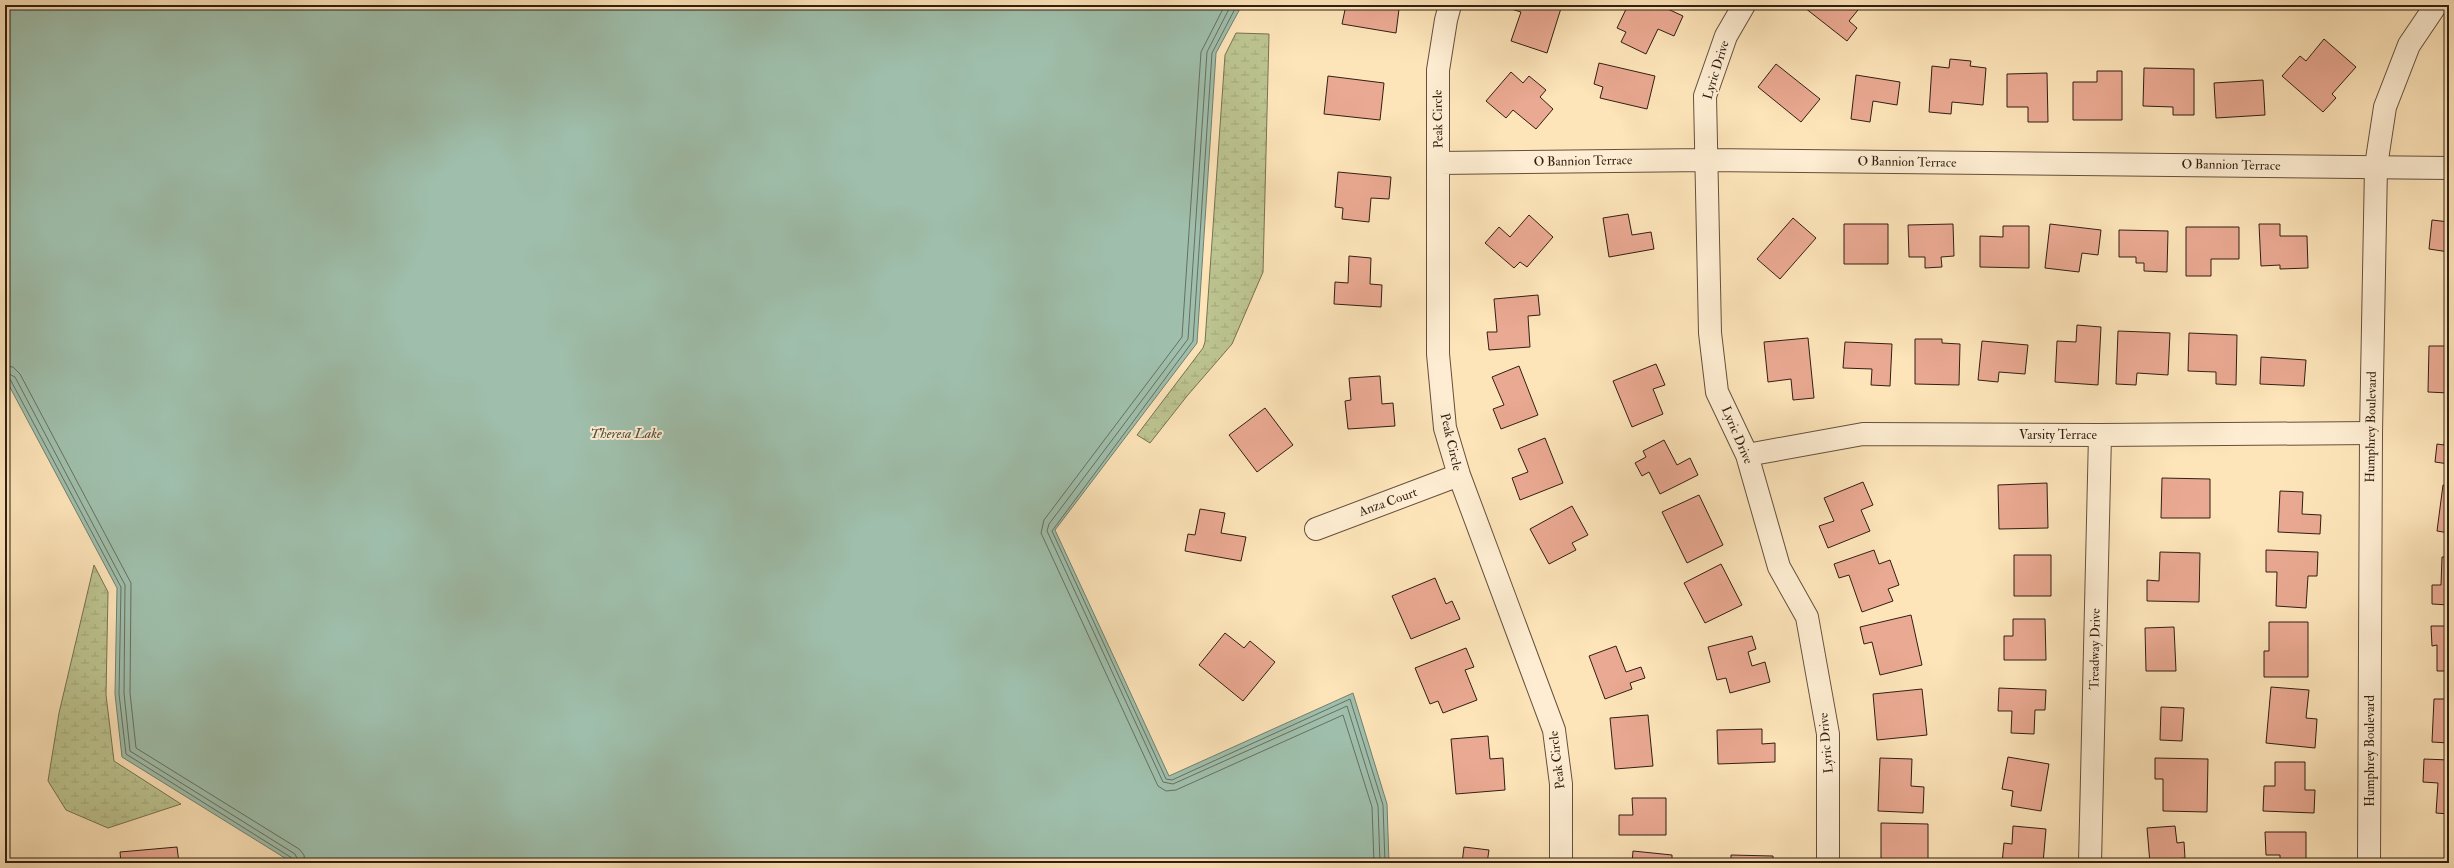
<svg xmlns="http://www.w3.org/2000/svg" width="2454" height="868" viewBox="0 0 2454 868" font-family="'IM FELL Double Pica',serif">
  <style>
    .wetland { fill: url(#wetland-marsh); stroke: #777252 }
    .water { fill: #9fbfac; stroke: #737f6f }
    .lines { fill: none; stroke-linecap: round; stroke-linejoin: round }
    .shore { stroke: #686f60; stroke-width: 1 }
    .building { fill: #eaa992; stroke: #311f13 }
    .minor-casing { stroke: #64503c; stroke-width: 24 }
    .tertiary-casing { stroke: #64503c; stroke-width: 24 }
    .minor { stroke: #feedd2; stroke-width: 22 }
    .tertiary { stroke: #feedd2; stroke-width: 22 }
    .labels { text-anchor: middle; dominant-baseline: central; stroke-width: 4; stroke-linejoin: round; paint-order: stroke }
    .street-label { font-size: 13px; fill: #311f13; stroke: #feedd2 }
    .water-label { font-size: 14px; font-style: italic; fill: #524f41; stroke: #feedd2 }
  </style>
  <defs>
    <pattern id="wetland-marsh" width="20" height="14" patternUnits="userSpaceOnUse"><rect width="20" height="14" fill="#bdc591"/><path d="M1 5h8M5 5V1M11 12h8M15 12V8" fill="none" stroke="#a3a97c"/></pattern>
  </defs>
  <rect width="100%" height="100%" fill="#fde4b9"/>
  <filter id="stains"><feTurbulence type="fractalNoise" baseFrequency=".005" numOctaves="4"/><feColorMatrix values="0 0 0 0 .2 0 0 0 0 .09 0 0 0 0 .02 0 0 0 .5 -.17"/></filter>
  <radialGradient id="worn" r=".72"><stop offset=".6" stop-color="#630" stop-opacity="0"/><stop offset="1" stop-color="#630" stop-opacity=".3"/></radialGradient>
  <path class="wetland" d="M1236,33l33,1 -6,238 -31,72 -45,52 -37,47 -13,-8 66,-87 2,-6 20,-287z
    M94,565l14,27 -2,103 8,66 67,43 -73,24 -42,-18 -18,-29 11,-68z"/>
  <path class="water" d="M5,5h1237l-26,48 -19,290 -142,187 114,246 184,-83 34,111 2,59h-1096l-171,-106 -7,-63 2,-106 -112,-210z"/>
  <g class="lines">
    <path class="shore" d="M1225,5l-24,47 -19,285 -138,183 -3,13 117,253 8,5 10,-1 167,-75 29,92 2,56
      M1231,5l-24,47 -19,287 -139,185 -2,7 116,251 10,2 174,-78 31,100 2,57
      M1237,5l-25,48 -19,288 -141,190 114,248 6,1 178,-81 33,106 2,58
      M5,366l8,1 7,7 111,209 -1,110 6,55 163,101 5,6 1,8
      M5,372l10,5 110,208 -1,108 6,58 165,103 4,9
      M5,377l5,2 111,208 -2,107 7,60 166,104 2,5"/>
  </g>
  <path class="building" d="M1346,5h40v2l13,2 -3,24 -54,-9z
    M1505,5h57l-15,48 -36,-12 10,-29 -16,-5z
    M1628,5h31l24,11 -9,20 -16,-7 -12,25 -25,-12 5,-10 -9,-4z
    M1807,5h55l-13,16 8,7 -10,13 -42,-33z
    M2324,39l32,28 -24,27 4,4 -13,14 -41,-36 18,-20 6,5z
    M1950,59l21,2 -1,5 16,2 -3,37 -31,-3 -1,12 -22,-2 3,-46 17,2z
    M1599,63l56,13 -8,33 -47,-11 3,-11 -9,-3z
    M1776,64l44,35 -19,23 -43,-35z
    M2144,68l50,1v46h-21v-8l-30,-1z
    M2097,71h25v49h-49v-38h24z
    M1511,72l12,11 6,-7 17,14 -6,7 13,12 -17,20 -23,-19 -7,8 -20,-17z
    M2047,73l1,49h-20v-15h-21v-33z
    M1856,75l44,7 -3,23 -24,-4 -3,21 -19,-3z
    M1328,76l56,7 -4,37 -56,-6z
    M2263,80l2,35 -49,3 -2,-35z
    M1338,172l53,5 -2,22 -18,-1 -2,24 -27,-3 1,-11 -8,-1z
    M1628,214l4,21 19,-3 3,17 -45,8 -6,-39z
    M1529,215l24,22 -26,30 -7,-5 -6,6 -29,-25 14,-16 11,10z
    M1793,218l23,20 -36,41 -23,-20z
    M2432,220l17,2v30l-20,-3z
    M1844,224h44v40h-44z
    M1953,224l1,32 -13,1 1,10 -17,1v-11h-16l-1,-32z
    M2050,224l51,6 -3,25 -16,-2 -3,19 -34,-4z
    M2259,224h21v12h27l1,32 -28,1v-4l-19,1z
    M2003,226h26v42l-49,-1v-31l23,1z
    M2186,227h53v32h-28v17h-25z
    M2119,230l49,1 -1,41 -23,-1v-8h-8v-6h-17z
    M1349,256l22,2 -1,26 12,1 -1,22 -47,-3 1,-22 13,1z
    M1538,295l2,20 -12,1 2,31 -41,3 -2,-18h10l-3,-33z
    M2077,325l24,2 -3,58 -43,-3 2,-41 19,1z
    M2118,331l52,2 -2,42 -31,-2 -1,12 -20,-1z
    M2189,333l48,2 -1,50 -20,-1v-12l-28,-1z
    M1808,338l6,60 -21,2 -2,-21 -23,3 -4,-40z
    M1915,339h27v4l18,1 -1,41 -44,-1z
    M1982,341l46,4 -3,29 -26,-2 -1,10 -20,-2z
    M1845,342l47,2 -2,42 -19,-1 1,-16 -29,-1z
    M2429,346h20v47l-21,-1z
    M2261,357l45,3 -2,26 -44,-2z
    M1656,364l9,21 -12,4 10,25 -31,13 -19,-46z
    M1519,366l19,49 -37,14 -8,-20 11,-4 -12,-28z
    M1380,376l2,28 11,-1 2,23 -47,3 -3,-28 6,-1 -2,-22z
    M1265,408l28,37 -36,27 -28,-37z
    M2447,416h2v48l-14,-2 2,-18 7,1z
    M1545,438l18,45 -43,17 -8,-22 16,-6 -10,-23z
    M1664,440l13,25 13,-7 8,17 -38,19 -11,-22 -7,4 -7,-13 11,-6 -3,-6z
    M2162,478l48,1v39h-49z
    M1863,482l10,23 -12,5 9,21 -42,17 -9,-22 15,-5 -10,-23z
    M2047,483l1,45 -49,1 -1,-44z
    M2443,485h6v48l-12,-2z
    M2280,491l23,1 -1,22 19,1 -1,19 -42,-2z
    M1699,495l24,50 -36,18 -25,-51z
    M1572,506l16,29 -16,8 4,7 -27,14 -19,-35z
    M1200,509l25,4 -4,20 25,4 -5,24 -56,-10 3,-17 7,1z
    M1874,550l5,14 11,-4 9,25 -11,4 5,12 -31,11 -13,-37 -10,3 -5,-14z
    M2266,550l52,2 -1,24h-9l-2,32 -30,-2 1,-34h-11z
    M2160,552l40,1 -1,49 -52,-1v-21l12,1z
    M2014,555h37v41h-37z
    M2442,557h7v48l-17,-1v-19h9z
    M1721,564l21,41 -37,18 -21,-40z
    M1435,578l11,26 6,-3 8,18 -49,20 -19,-43z
    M1911,615l11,50 -42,10 -8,-33 -8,2 -4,-17z
    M2013,619h32l1,41h-42v-24h9z
    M2269,622h39v55h-44v-26h5z
    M2431,626h18v45h-12v-26l-5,1z
    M2174,627l2,44h-30l-1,-43z
    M1225,633l19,15 6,-7 25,21 -32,39 -44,-36z
    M1752,636l4,13 -8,3 4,14 13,-4 5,20 -40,11 -4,-15 -9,2 -9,-33z
    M1616,646l10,26 15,-5 4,11 -15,5 2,6 -27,10 -16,-43z
    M1466,648l8,19 -9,3 12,30 -34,13 -5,-12 -8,3 -15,-36z
    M2271,687l38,3 -3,28 11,1 -2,29 -49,-5z
    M1999,688l47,2 -1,20h-10l-1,24 -23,-1 1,-22h-14z
    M1922,689l5,46 -50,5 -4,-46z
    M2434,699h15v44l-17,-1z
    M2161,707l23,1 -2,33 -22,-1z
    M1648,715l5,51 -38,3 -5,-51z
    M1762,729v15l13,-1v19l-57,2 -1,-34z
    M1488,736l2,23 13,-1 2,32 -49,4 -5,-55z
    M2008,757l41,7 -8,47 -30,-5 2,-15 -11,-2z
    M1880,758l32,1 -1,27 13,1 -1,26 -45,-2z
    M2155,758l53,1 -1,53 -44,-1v-32h-8z
    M2424,759l25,1v54l-13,-1 2,-30 -15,-1z
    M2275,762h30v28h10l-1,23 -51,-2 1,-25h11z
    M1632,798h34v37h-47v-20h14z
    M1881,823l47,1v39h-47z
    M2013,826l33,3 -3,34h-41l2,-20 8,1z
    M2175,826l2,17 7,-1 1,16 -9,1v4h-26l-3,-35z
    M2265,832h41v31h-26v-8h-14z
    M177,847l2,16h-58l-1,-11z
    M1464,847l25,3 -2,13h-25z
    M1633,851l39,4v8h-40z
    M1731,855l42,1v7h-42z"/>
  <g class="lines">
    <defs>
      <path id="minor" d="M1450,5l-4,15 -8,50v284l7,74 14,47 95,255 7,54v79
        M1744,5l-18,31 -21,60 5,237 7,59 30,63 32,112 28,50 21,117v129
        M1439,163l267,-3 743,8
        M1747,455l116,-21 237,1 271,-2
        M1316,529l143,-54
        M2090,863l10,-428"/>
      <path id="tertiary" d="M2369,863l2,-430 5,-267 9,-59 24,-62 27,-40"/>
    </defs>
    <use href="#minor" class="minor-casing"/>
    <use href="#tertiary" class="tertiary-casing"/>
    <use href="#minor" class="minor"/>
    <use href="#tertiary" class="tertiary"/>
  </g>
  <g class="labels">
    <g class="street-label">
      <text transform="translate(1716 70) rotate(-73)">Lyric Drive</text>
      <text transform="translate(1438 119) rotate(-91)">Peak Circle</text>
      <text transform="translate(1583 161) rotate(-1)">O Bannion Terrace</text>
      <text transform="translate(1907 162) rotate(1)">O Bannion Terrace</text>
      <text transform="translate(2231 165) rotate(1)">O Bannion Terrace</text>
      <text transform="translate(2371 427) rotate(-89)">Humphrey Boulevard</text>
      <text transform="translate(1737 435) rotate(67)">Lyric Drive</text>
      <text x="2058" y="435">Varsity Terrace</text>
      <text transform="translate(1451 442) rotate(77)">Peak Circle</text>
      <text transform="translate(1388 502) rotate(-20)">Anza Court</text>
      <text transform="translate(2095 649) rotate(-89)">Treadway Drive</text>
      <text transform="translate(1826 743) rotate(-95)">Lyric Drive</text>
      <text transform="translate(2370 751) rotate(-90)">Humphrey Boulevard</text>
      <text transform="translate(1557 760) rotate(-97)">Peak Circle</text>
    </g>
    <g class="water-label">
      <text x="626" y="433">Theresa Lake</text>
    </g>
  </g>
  <rect width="2454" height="868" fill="none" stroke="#fde4b9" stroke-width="20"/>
  <rect x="6" y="6" width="2442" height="856" fill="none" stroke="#311f13" stroke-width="2"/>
  <rect x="10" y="10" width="2434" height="848" fill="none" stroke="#311f13"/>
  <rect width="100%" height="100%" filter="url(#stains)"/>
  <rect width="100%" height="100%" fill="url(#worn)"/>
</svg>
